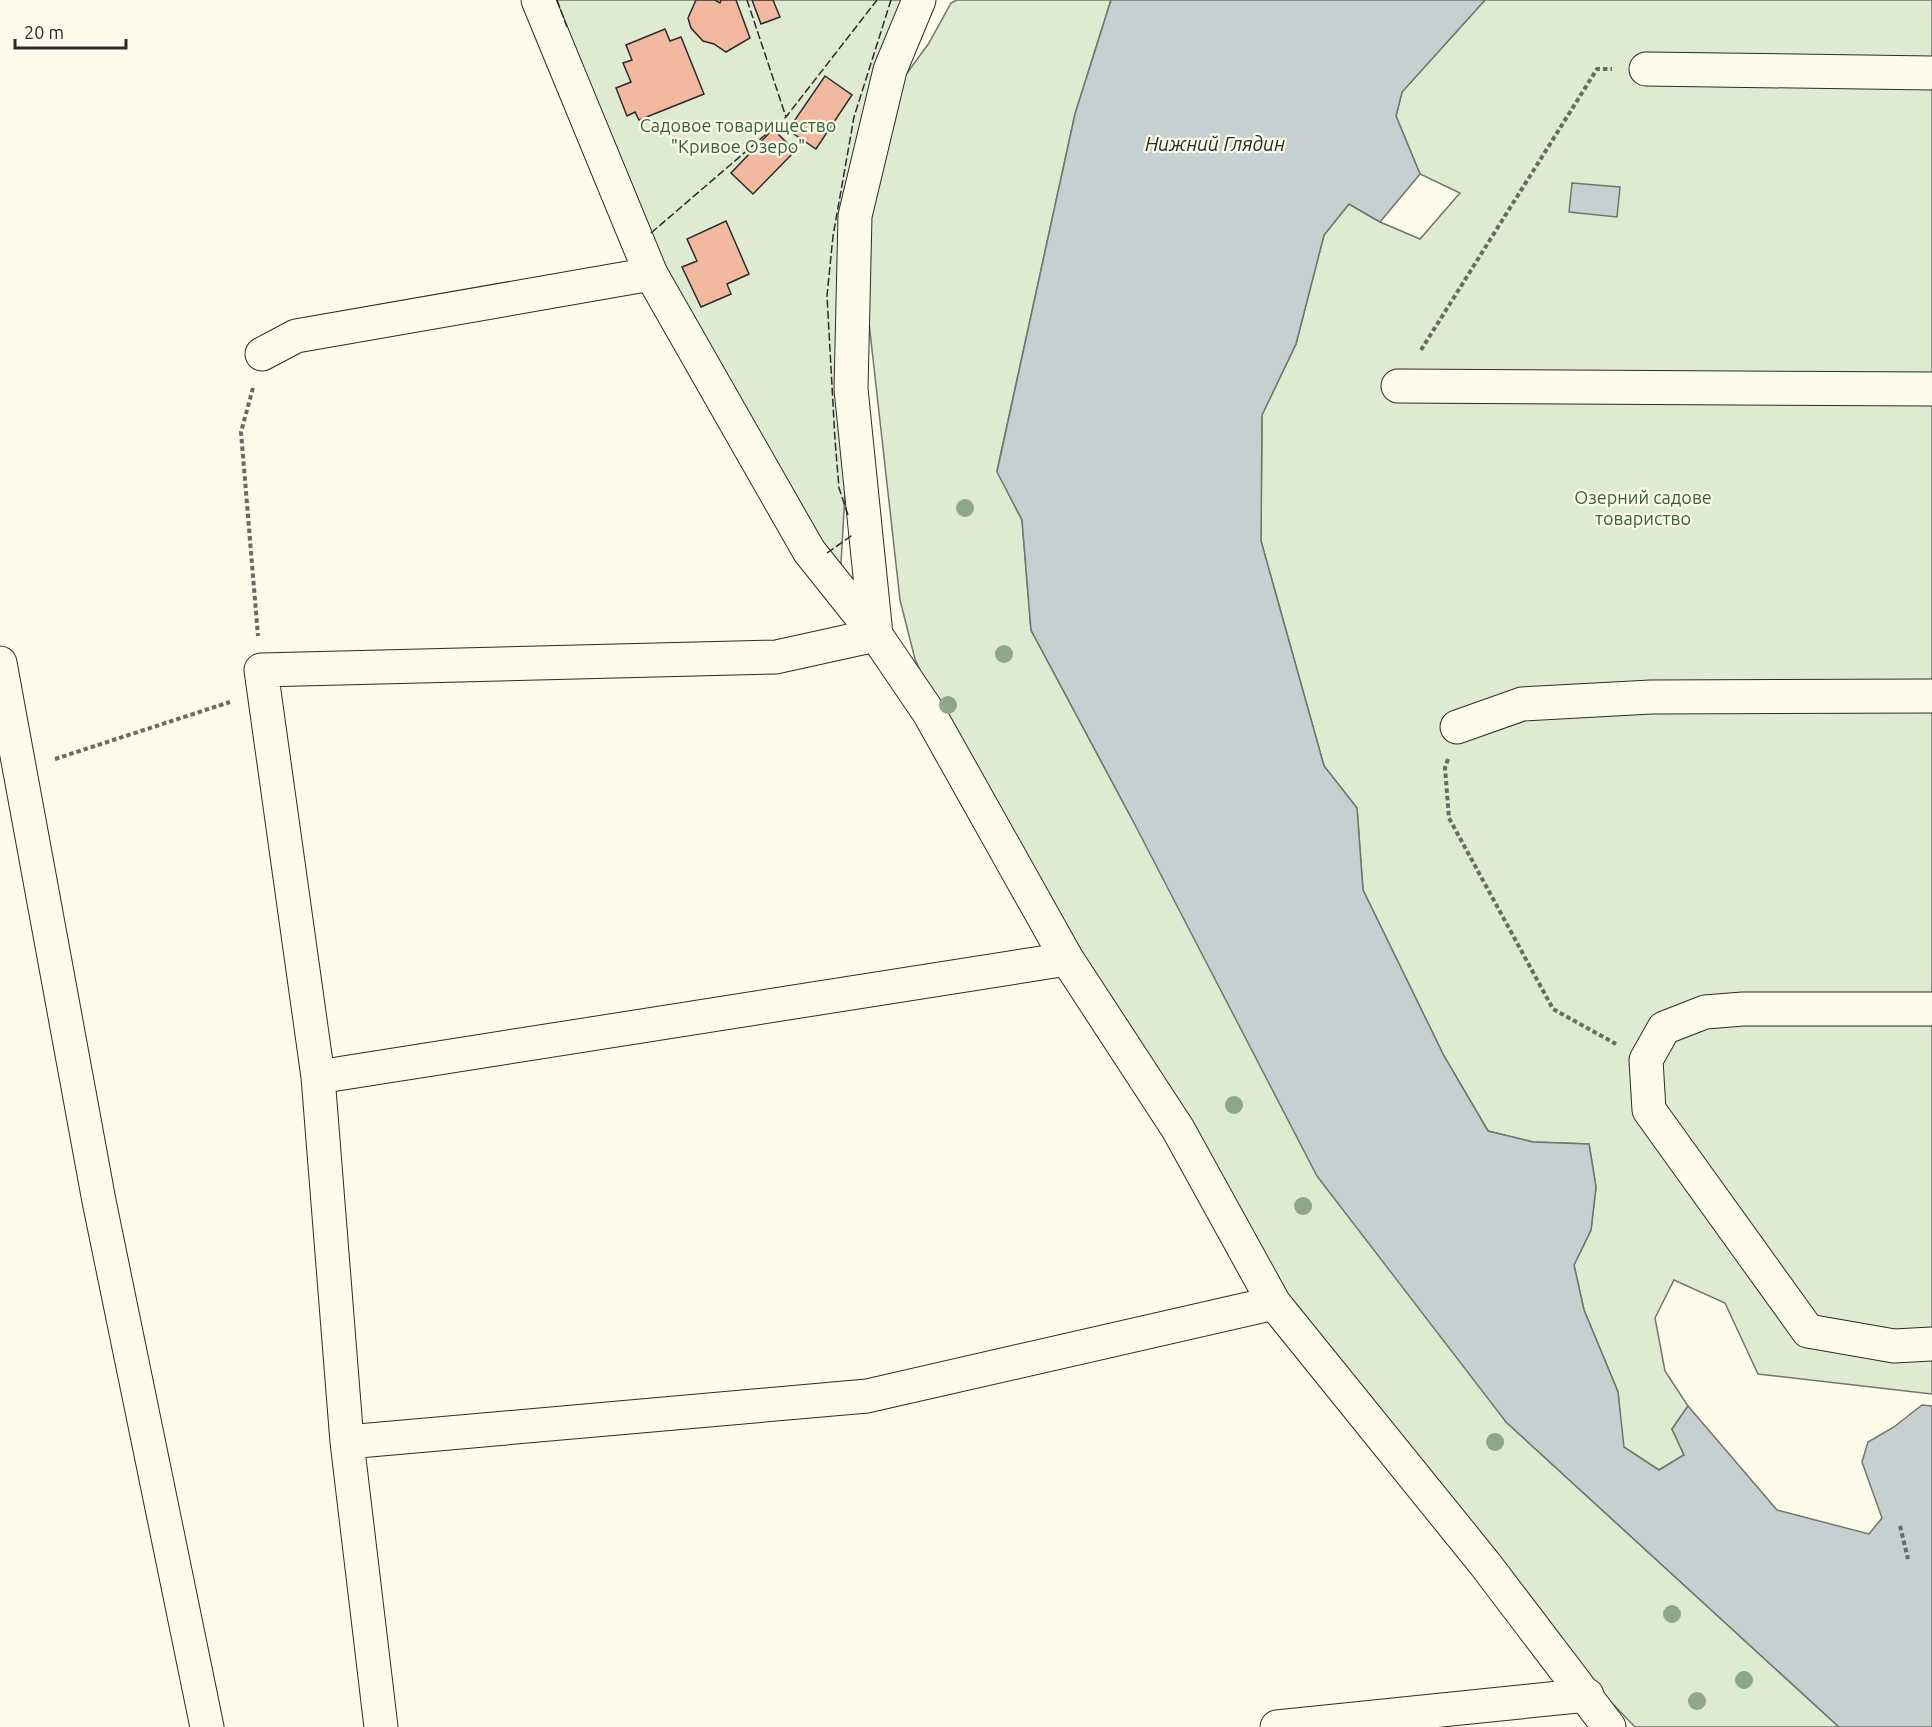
<svg xmlns="http://www.w3.org/2000/svg" width="1932" height="1727" viewBox="0 0 1932 1727" font-family="Ubuntu,sans-serif">
  <style>
    .green { fill: #deebd1; stroke: #74746e; stroke-width: 1.5 }
    .water { fill: #c7d0d0; stroke: #74746e; stroke-width: 1.5 }
    .building { fill: #f2b8a0; stroke: #2b2b2b; stroke-width: 1.5 }
    .lines { fill: none; stroke-linecap: round; stroke-linejoin: round }
    .minor-casing { stroke: #2b2b2b; stroke-width: 35 }
    .path { stroke: #6a6964; stroke-width: 4; stroke-dasharray: 4.5 3; stroke-linecap: butt }
    .minor { stroke: #fdfbea; stroke-width: 33 }
    .fence { stroke: #2b2b2b; stroke-width: 1.5; stroke-dasharray: 8 3; stroke-linecap: butt }
    .tree { fill: #8ea78a }
    .labels { text-anchor: middle; dominant-baseline: central; stroke-width: 4.5; stroke-linejoin: round; paint-order: stroke }
    .park-label { font-size: 18px; fill: #34623c; stroke: #fdfbea }
    .water-label { font-size: 20px; font-style: italic; fill: #2b2b2b; stroke: #fdfbea }
  </style>
  <rect width="100%" height="100%" fill="#fdfbea"/>
  <path class="green" d="M538,0h367l-50,216 -4,173 -10,174 -32,-12 -99,-171z
    M957,0h154l-36,114 -78,357 25,49 9,110 102,191 373,601 333,305h-204l-52,-54 -239,-276 -378,-623 -51,-115 -15,-59 -36,-322 11,-96 24,-98 30,-41 22,-40z
    M1485,0h447v1394l-174,-20 -33,-71 -51,-23 -19,38 10,53 23,35 -16,23 12,26 -25,15 -36,-23 -5,-55 -34,-82 -10,-45 17,-35 5,-43 -7,-43 -56,-2 -45,-11 -44,-75 -81,-166 -6,-82 -33,-42 -63,-225 1,-126 34,-71 28,-109 25,-31 31,18 40,17 40,-46 -40,-19 -24,-58 6,-24z"/>
  <path class="water" d="M1111,0h374l-83,92 -6,24 24,58 -40,48 -31,-18 -25,31 -28,109 -34,71 -1,126 63,225 33,42 6,82 81,166 44,75 45,11 56,2 7,43 -5,43 -17,35 10,45 34,82 6,55 35,23 25,-15 -12,-26 16,-23 89,104 92,24 13,-16 -20,-56 6,-20 26,-15 28,-22 10,1v321h-93l-333,-305 -189,-246 -184,-355 -102,-191 -9,-110 -25,-48 78,-358z
    M1572,183l48,4 -3,30 -48,-5z"/>
  <path class="building" d="M696,0h19l5,3 1,-3h15l14,38 -24,14 -12,-8 -11,-3 -12,-13 -3,-10z
    M752,0h21l7,17 -19,7z
    M665,29l5,12 11,-4 23,57 -65,26 -4,-8 -8,4 -11,-28 15,-6 -8,-19 9,-3 -6,-15z
    M825,76l27,19 -36,54 -28,-19z
    M773,129l22,22 -42,43 -22,-21z
    M726,221l23,53 -22,10 4,10 -30,13 -19,-40 15,-6 -10,-22z"/>
  <g class="lines">
    <defs>
      <path id="minor" d="M919,0l-29,70 -35,146 -4,173 25,246 53,78 138,246 111,170 96,174 211,261 124,163
        M1646,69l286,4
        M262,354l34,-18 355,-62
        M1398,386l534,3
        M0,663l99,538 108,526
        M1457,727l65,-23 129,-7 281,-1
        M1932,1009h-189l-38,3 -41,16 -18,32 3,50 159,221 86,15 38,-2
        M318,1077l749,-118
        M347,1442l520,-46 407,-93
        M381,1727l-34,-285 -29,-365 -57,-407 515,-13 100,-22 -67,-84 -158,-277 -113,-274
        M1277,1727l310,-32"/>
    </defs>
    <use href="#minor" class="minor-casing"/>
    <path class="path" d="M1421,350l176,-281h15
      M253,388l-12,44 17,204
      M55,759l175,-57
      M1448,759l-3,9 4,50 104,191 63,35
      M1900,1526l8,33"/>
    <use href="#minor" class="minor"/>
    <path class="fence" d="M557,0l10,27
      M747,0l39,117
      M651,233l135,-116 91,-117
      M848,515l-9,-27 -4,-48 -8,-144 6,-60 21,-119 37,-117
      M827,553l24,-17v-3"/>
  </g>
  <g class="tree">
    <circle cx="965" cy="508" r="9"/>
    <circle cx="1004" cy="654" r="9"/>
    <circle cx="948" cy="705" r="9"/>
    <circle cx="1234" cy="1105" r="9"/>
    <circle cx="1303" cy="1206" r="9"/>
    <circle cx="1495" cy="1442" r="9"/>
    <circle cx="1672" cy="1614" r="9"/>
    <circle cx="1744" cy="1680" r="9"/>
    <circle cx="1697" cy="1701" r="9"/>
  </g>
  <g class="labels">
    <g class="park-label">
      <text x="738" y="125">Садовое товарищество<tspan x="738" dy="21">"Кривое Озеро"</tspan></text>
      <text x="1643" y="497">Озерний садове<tspan x="1643" dy="21">товариство</tspan></text>
    </g>
    <g class="water-label">
      <text x="1215" y="143">Нижний Глядин</text>
    </g>
  </g>
  <path d="M15 39v9h111v-9" fill="none" stroke="#2b2b2b" stroke-width="3"/>
  <text x="24" y="39" font-size="18" fill="#2b2b2b" stroke="#fdfbea" stroke-width="4.5" paint-order="stroke">20 m</text>
</svg>
